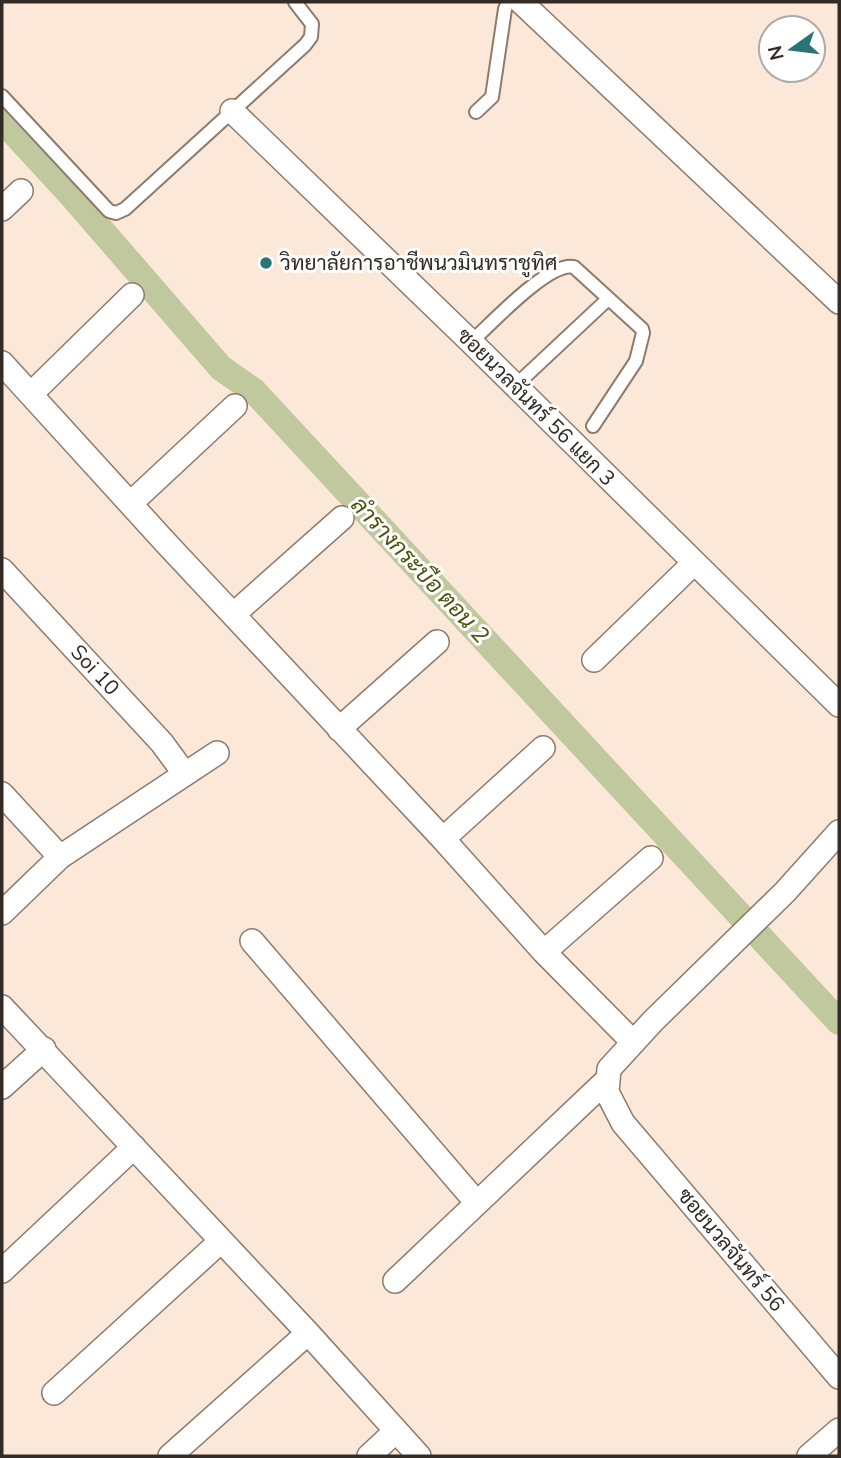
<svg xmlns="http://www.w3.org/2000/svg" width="841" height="1458" viewBox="0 0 841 1458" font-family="'Nunito Sans',Sarabun,sans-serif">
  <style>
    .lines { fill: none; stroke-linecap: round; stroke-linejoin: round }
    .canal { stroke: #c0c89d; stroke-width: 26 }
    .service-casing { stroke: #8d7b6c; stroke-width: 16 }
    .minor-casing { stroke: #8d7b6c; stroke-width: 26 }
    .service { stroke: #fff; stroke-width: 12 }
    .minor { stroke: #fff; stroke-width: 23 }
    .poi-dot { fill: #2a7475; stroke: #fff; stroke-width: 2.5 }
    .labels { text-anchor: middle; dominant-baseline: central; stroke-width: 6; stroke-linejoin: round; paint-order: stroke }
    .poi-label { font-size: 21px; fill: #332b25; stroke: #fff; text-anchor: start }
    .street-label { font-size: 21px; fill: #332b25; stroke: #fff }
    .water-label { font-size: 23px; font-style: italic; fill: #4b530e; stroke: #fff }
  </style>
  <rect width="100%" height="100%" fill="#fce8d8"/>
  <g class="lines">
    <path class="canal" d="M2,120l69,75 150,173 33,23 585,631"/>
    <defs>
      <path id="service" d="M2,96l107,115 7,2 9,-4 180,-164 6,-8 1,-13 -17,-22
        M476,112l16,-15 13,-88 3,-7
        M471,342c20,-18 78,-81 103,-75l68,62 1,4 -7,28 -43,65
        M515,386l93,-87"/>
      <path id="minor" d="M521,2l318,300
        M232,111l239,231 368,363
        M2,209l19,-18
        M2,363l164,180 277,296 101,113 89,90
        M31,394l101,-99
        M131,503l104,-97
        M2,570l160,173 22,30
        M234,614l108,-96
        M594,660l100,-97
        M339,729l98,-87
        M2,794l58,63
        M839,832l-54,60 -132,129 -44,48 -2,23 16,31 216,254
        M443,839l100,-91
        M2,913l58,-56 157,-104
        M252,941l225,262
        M544,952l107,-94
        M2,1007l306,326 111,123
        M2,1087l42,-38
        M2,1271l132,-124
        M395,1281l213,-202
        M54,1393l167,-152
        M170,1456l138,-123
        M369,1456l27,-25
        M809,1456l30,-26"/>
    </defs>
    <use href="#service" class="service-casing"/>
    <use href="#minor" class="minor-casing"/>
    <use href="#service" class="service"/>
    <use href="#minor" class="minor"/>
  </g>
  <circle class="poi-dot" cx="266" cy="263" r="7"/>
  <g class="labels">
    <g class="poi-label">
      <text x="280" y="263">วิทยาลัยการอาชีพนวมินทราชูทิศ</text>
    </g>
    <g class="street-label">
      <text transform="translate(536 407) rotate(45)">ซอยนวลจันทร์ 56 แยก 3</text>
      <text transform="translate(95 670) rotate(47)">Soi 10</text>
      <text transform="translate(731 1250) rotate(50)">ซอยนวลจันทร์ 56</text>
    </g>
    <g class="water-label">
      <text transform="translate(420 570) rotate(47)">ลำรางกระบือ ตอน 2</text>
    </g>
  </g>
  <rect width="841" height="1458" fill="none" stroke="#332b25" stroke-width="7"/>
  <g transform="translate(792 49) rotate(256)"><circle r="33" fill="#ffffff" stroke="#adaaa8" stroke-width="2"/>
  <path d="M0-5L12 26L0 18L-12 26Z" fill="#2a7475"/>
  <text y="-10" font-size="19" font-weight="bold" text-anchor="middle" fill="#332b25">N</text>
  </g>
</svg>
